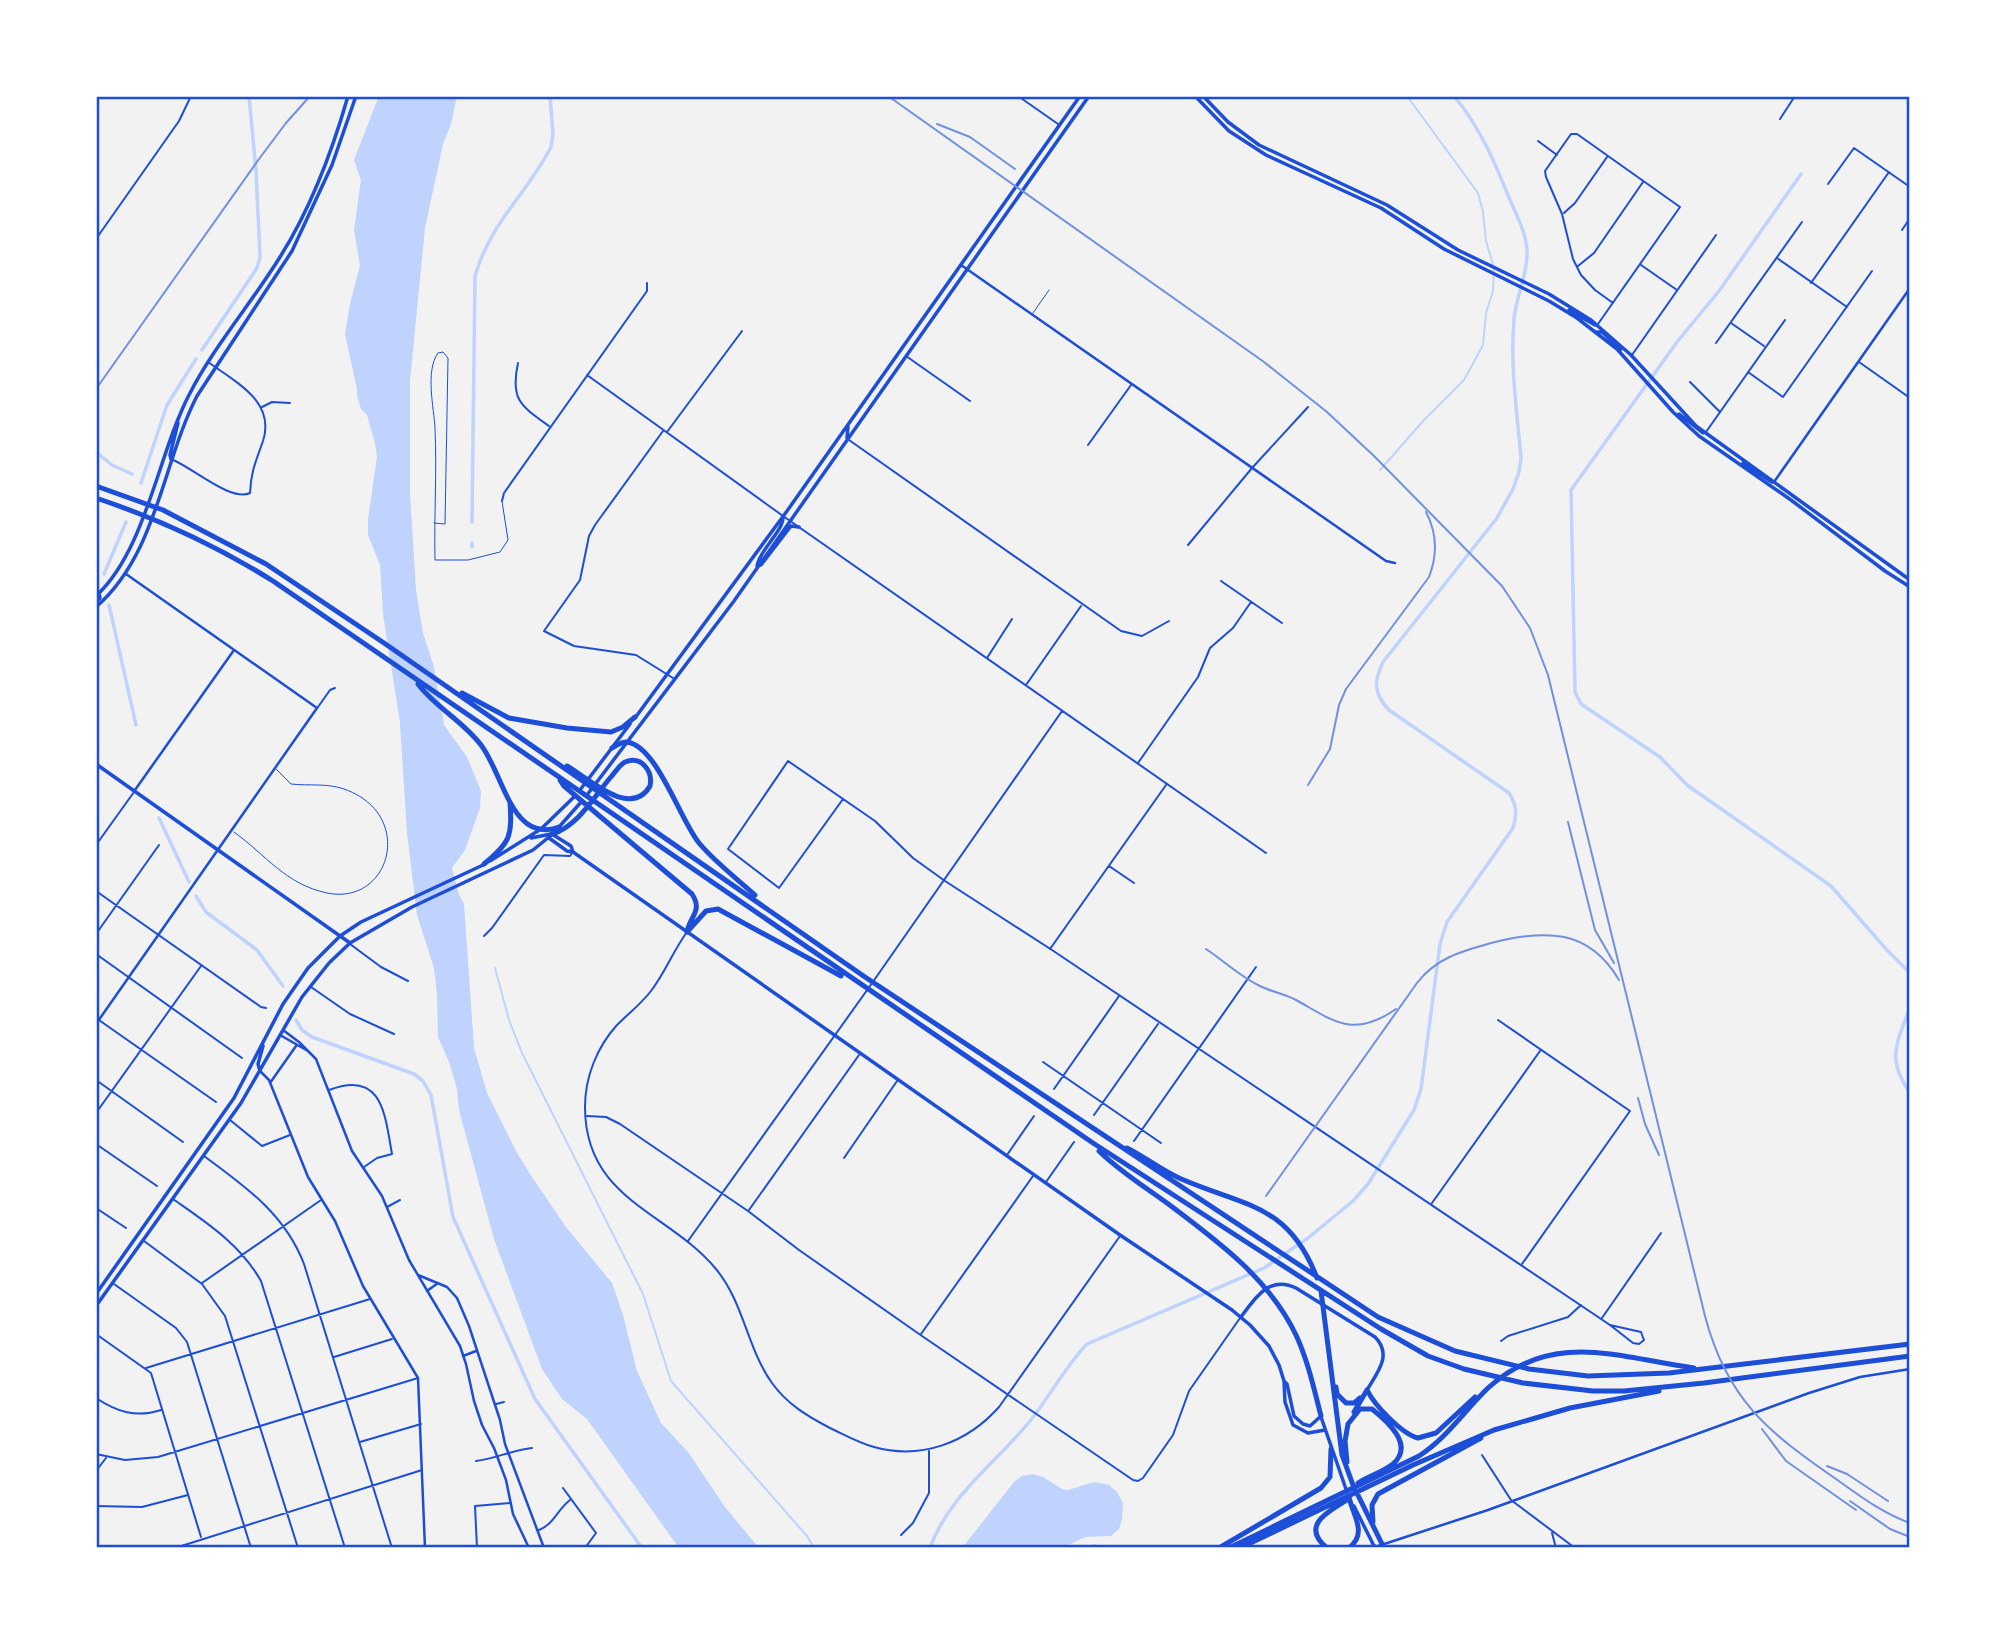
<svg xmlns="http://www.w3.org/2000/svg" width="2006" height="1644" viewBox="0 0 2006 1644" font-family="'Crimson Pro',serif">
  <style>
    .water { fill: #bfd3fe }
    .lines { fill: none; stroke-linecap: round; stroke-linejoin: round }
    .stream { stroke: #bfd3fe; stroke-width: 2 }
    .canal { stroke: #bfd3fe; stroke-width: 3.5 }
    .service { stroke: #1d4ed8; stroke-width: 1 }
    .minor { stroke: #1d4ed8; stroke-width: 2 }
    .tertiary { stroke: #1d4ed8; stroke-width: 2.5 }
    .secondary { stroke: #1d4ed8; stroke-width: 3.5 }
    .primary { stroke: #1d4ed8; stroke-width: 3.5 }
    .motorway { stroke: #1d4ed8; stroke-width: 5 }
    .rail { stroke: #7290e2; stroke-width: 2 }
    .neatline { fill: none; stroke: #1d4ed8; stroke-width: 2.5 }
  </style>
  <rect width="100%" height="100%" fill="#f2f2f2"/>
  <path class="water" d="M379,96h78l-6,28 -8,20 -18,84 -15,153v113l6,96 7,43 11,34 10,58 23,32 14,34 -1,17 -15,42 -13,18 7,27 5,9 10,144 13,45 30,60 15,24 34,50 46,56 11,32 14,56 24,52 27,29 37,55 34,41h-80l-92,-129 -25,-20 -20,-30 -48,-130 -35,-129 -2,-21 -8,-27 -11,-25 -1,-43 -3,-26 -17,-53 -10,-82 -7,-110 -17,-109 -3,-49 -12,-30v-16l9,-62 -2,-13 -8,-29 -6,-6 -4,-13v-7l-12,-55 5,-30 10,-39 -6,-35 7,-50 -7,-20z
    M1033,1474l10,3 19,12 6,1 26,-8 15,3 8,7 6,11 -1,17 -3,9 -8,7 -26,1 -23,11h-100l52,-66 8,-6z"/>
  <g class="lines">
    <path class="stream" d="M1380,470l44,-50 40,-40 19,-35 3,-32 7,-22 1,-23 -8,-27 -3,-29 -5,-19 -71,-97
      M495,968l14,52 13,33 121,241 28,87 136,155 7,12
      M1083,1548l12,-3 7,3"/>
    <path class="canal" d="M1801,174l-82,117 -42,51 -106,148 4,202 6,12 79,53 27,28 144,101 55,63 24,24
      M202,350l55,-82 3,-11 -4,-86 -7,-75
      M96,452l16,13 20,9
      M141,483l26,-78 29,-46
      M472,522l3,-246c16,-55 52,-82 76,-129l2,-13 -3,-38
      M472,547v-4
      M104,574l22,-52
      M109,605l27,120
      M159,818l30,64
      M196,896l10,16 51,38 26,36
      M1910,1007c-12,35 -25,50 0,86
      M296,1020l6,10 10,7 102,37 9,7 8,14 22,122 82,182 107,149
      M930,1548c19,-53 66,-85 100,-127 20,-25 35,-54 57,-77l177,-76 44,-30 45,-37 15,-17 46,-74 7,-21 19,-145 7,-22 66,-94c4,-13 4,-23 -4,-35l-120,-83c-16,-17 -15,-29 -6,-48l114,-144 16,-29 6,-17 2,-14c-4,-46 -11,-93 -7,-139 2,-23 14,-45 13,-69 -1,-17 -10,-34 -17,-50 -15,-37 -30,-73 -56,-104"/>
    <path class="service" d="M1033,313l16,-23
      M434,523l11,1 3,-166 -5,-6 -5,1c-13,18 -4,55 -3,75 2,44 -1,88 0,132h33l32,-8 8,-12 -6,-39
      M234,832c32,23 51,52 93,61 64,13 89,-79 17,-104 -17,-6 -35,-3 -53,-5l-15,-15"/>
    <path class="minor" d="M1018,96l40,28
      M1780,119l15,-23
      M1538,141l19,14
      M1828,184l26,-36 56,39
      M1564,213l11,-10 32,-46
      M1902,230l8,-12
      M96,239l83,-118 12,-25
      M1777,258l70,49
      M1641,265l36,25
      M1578,266l16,-13 49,-71
      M1811,283l78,-111
      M1731,323l33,23
      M1598,324l82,-117 -103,-73h-6l-26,37 1,6 16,37 11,45 8,16 14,15 18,13
      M1716,343l86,-121
      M1632,355l84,-120
      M906,356l64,45
      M1859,362l51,36
      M518,363c-8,37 3,43 31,63
      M1748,372l35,25 89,-126
      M587,375l196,141 483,337
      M1690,382l29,29
      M262,407l10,-5 18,1
      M663,431l-68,94 -6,11 -9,44 -36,51 30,15 62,9 37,23
      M667,432l75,-101
      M1706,432l79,-112
      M849,440l272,191 21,5 27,-15
      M1088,445l43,-60
      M173,460c20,8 58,42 77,33 1,-22 6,-32 13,-52 13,-40 -29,-60 -55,-79
      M502,501l2,-8 143,-202v-8
      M1188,545l64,-77 56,-61
      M1221,581l61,42
      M987,658l25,-39
      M1026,685l55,-79
      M318,707l12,-17 5,-2
      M1138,763l60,-86 12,-29 23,-20 18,-26
      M843,799l-64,89 -51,-39 60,-88 87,60 38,37 32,23 107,69 558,375
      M96,845l38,-53
      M1109,866l25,17
      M96,891l165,116 5,1
      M687,932c-14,19 -22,41 -36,59 -10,13 -23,23 -34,34 -20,22 -32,52 -32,82 0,93 83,104 131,162 28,34 31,79 56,114 15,21 35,33 58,45 15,7 29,15 44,19 47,13 93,-4 125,-40l121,-171
      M96,934l63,-89
      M484,936l8,-8 52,-73 26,1 2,-3
      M350,944l31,23 27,14
      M1050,949l116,-164
      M96,954l146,104
      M311,987l39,27 44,20
      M96,1018l120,84
      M1498,1020l132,91 -108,153
      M1908,1052l2,-11
      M1043,1062l118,81
      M96,1080l87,62
      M1054,1089l65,-93
      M329,1090c54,-21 56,26 63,64l-15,4 -13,9
      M96,1113l105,-147
      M1094,1115l64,-91
      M587,1116l19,1 14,7 128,87 51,39 123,86 211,144 5,1 5,-3 30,-43 16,-44 51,-73
      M230,1120l32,26 28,-11
      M1134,1141l122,-174
      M96,1144l61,42
      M1007,1155l27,-39
      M204,1156c42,31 81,58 100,108l88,284
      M844,1158l53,-77
      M1046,1182l28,-40
      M173,1199c34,24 67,45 88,82l84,267
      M1432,1203l108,-152
      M387,1207l13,-7
      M96,1208l30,20
      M749,1210l110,-155
      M144,1241l58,43 23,32 73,232
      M688,1241l182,-255 192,-275
      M96,1271h1
      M202,1283l119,-83
      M114,1284l62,44 11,14 64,206
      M1602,1318l59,-85
      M1610,1325l31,7 3,8 -5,4 -6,-1z
      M96,1334l55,39 50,164
      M921,1334l112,-158
      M1501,1341l7,-5 60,-19 13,-12
      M334,1357l58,-18
      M146,1368l224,-69
      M96,1398c21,14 40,20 65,12
      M496,1404l8,-2
      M360,1442l61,-18
      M96,1454l29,6 33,-3 260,-79
      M1482,1455l29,45 64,48
      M476,1461c19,-2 36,-11 56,-13
      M96,1471l10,-13
      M563,1488l33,45 -11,15
      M96,1506l46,1 46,-12
      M539,1530c15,-6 18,-20 31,-30
      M1552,1533l4,15
      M901,1535l12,-12 16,-30v-42
      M175,1548l247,-78
      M477,1548l-2,-42 35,-3"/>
    <path class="tertiary" d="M961,265l425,296 9,2
      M1774,482l136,-194
      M135,790l99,-140
      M96,1024l221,-316 -191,-134
      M283,1030l16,12 17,17 36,92 30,45 27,64 51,86 6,18 8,37 8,24 12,23 12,32 7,34 16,34
      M280,1035l28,16
      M260,1071l9,9 39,97 27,44 28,65 55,92 7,170
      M270,1083l26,-37
      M418,1275l29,12 10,11 12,28 31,94 5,24 39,104
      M427,1291l11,-8
      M463,1356l13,-5
      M1375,1547l113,-37 321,-117 51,-16 50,-8"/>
    <path class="secondary" d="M1195,96l34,35 37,24 115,53 63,41 105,52 28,17 40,31 56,63 26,24 92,64 94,71 25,16
      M1203,96l25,26 31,23 128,60 71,45 91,44 42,26 40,35 65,71 214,154
      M1906,96l4,3
      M1569,310l26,15
      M1597,332h5l19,17
      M1679,414l24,19
      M171,459l-1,-4 8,-32
      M1743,463l29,19
      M96,596c50,-46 62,-142 93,-201 25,-49 62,-91 91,-138 31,-49 52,-105 68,-161
      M96,602l4,-4 -1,-5
      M96,607c61,-53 66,-143 101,-211l95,-145 40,-86 24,-69
      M1910,694v33
      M96,764l254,179
      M552,834l19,12 2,6
      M549,838l18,13 6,1 547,383 112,75 18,15 19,21 10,19 5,16 3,3 7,32 9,8 7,2 11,-10
      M1241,1317c14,-19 28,-42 55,-29l79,49c18,18 2,36 -8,53
      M1284,1381l1,21 8,23 15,8 17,-3
      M1354,1506l21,42"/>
    <path class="primary" d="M847,438l1,-12
      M761,565l30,-39 8,1
      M757,566c3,-17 27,-35 26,-50
      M635,718l152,-207 293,-415
      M580,790l50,-66
      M587,795l147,-194 355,-505
      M559,827l23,-26
      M531,838l20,-4
      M490,861l51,-32 34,-33
      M260,1071l-2,-7 5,-18
      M96,1294l138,-196 49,-94 25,-36 32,-32 21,-14 122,-57
      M96,1306l145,-203 61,-106 27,-34 21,-20 62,-36 121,-57 21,-17
      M1321,1417l26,75"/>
    <path class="motorway" d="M96,486l67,24 103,54 118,79 481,334 513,340 77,34 74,18 59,7 81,-3 241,-29
      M96,498c63,21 121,48 177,83l820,562 288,186 47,27 36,13 59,14 70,8h31l80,-8 206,-27
      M418,684c17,23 45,37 63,61 16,21 24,59 43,76 9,9 24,11 35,6
      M462,693l47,25 58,10 44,4 12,-5 12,-10
      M612,748c5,-3 9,-6 15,-6 30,4 53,78 72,101 16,19 37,35 56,52
      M560,780l4,6 128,108c11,17 -2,22 -5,38
      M552,834c25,-7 42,-37 58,-56 5,-5 9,-13 15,-16 17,-7 28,10 25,24 -19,33 -61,-7 -83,-20
      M484,864c27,-22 28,-28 26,-62
      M687,932l19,-21 12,-2 123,67
      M1127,1148c18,9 34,22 52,30 63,28 109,24 138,100
      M1099,1151c20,20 49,38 72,55 48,36 99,74 125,129 12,26 18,54 25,81
      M1321,1291l21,164 11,30 29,59
      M1336,1387l1,7 9,9h8l6,-5
      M1367,1390c8,16 35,44 51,48l18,-5 39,-36
      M1354,1412l13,-22
      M1348,1424l12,-15h12c15,12 43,36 21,55 -10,8 -24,12 -35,19
      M1347,1462l-2,-21 3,-17
      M1373,1522l-1,-17 6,-11 103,-56
      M1219,1548l102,-60 9,-11 1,-28
      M1229,1548l190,-92c28,-18 45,-45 69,-68 65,-59 132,-30 206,-20
      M1240,1548l173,-83 81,-35 76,-22 89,-17
      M1327,1548c-28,-23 3,-37 20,-48
      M1349,1548c19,-15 4,-32 0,-51
      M1373,1548l2,-1"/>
    <path class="rail" d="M888,96l376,266 63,50 47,44 128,130 28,42 18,47 157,641c22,84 63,116 131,163 24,17 46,34 74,44
      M937,124l33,13 45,32
      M96,389l163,-230 27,-36 24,-27
      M1308,785l22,-36 9,-44 7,-16 83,-112c9,-23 8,-44 -3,-65
      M1568,822l27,108 19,33
      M1206,949c18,12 35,28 54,37 12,6 25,8 36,14 38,21 57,39 100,9
      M1638,1098l7,26 14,31
      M1266,1196l151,-213c19,-25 45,-32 74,-40 52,-13 97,-16 128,37
      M1762,1429l24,32 70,49
      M1827,1466l20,8 41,27
      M1850,1501l40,28 20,8"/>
  </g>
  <rect width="2006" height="1644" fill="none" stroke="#ffffff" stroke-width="196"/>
  <rect x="98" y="98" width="1810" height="1448" class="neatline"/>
</svg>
